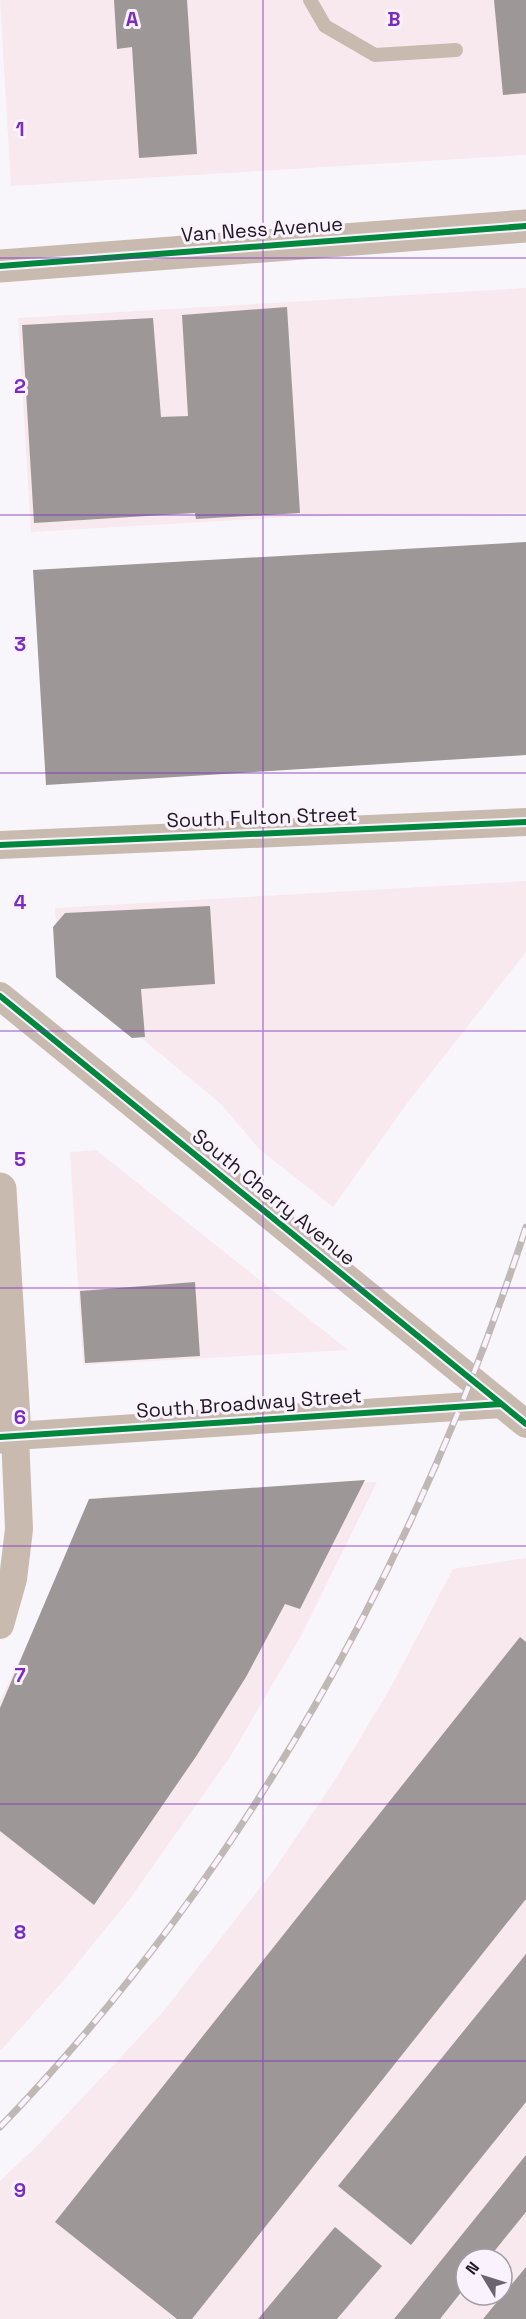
<svg xmlns="http://www.w3.org/2000/svg" width="526" height="2319" viewBox="0 0 526 2319" font-family="'Space Grotesk',sans-serif">
  <style>
    .industrial { fill: #f7e9ed; fill-rule: evenodd }
    .building { fill: #9e9797 }
    .lines { fill: none; stroke-linecap: round; stroke-linejoin: round }
    .service { stroke: #c8baaf; stroke-width: 14 }
    .minor { stroke: #c8baaf; stroke-width: 28 }
    .tertiary { stroke: #c8baaf; stroke-width: 33 }
    .rail-casing { stroke: #bfb8b5; stroke-width: 7 }
    .rail { stroke: #faf3fe; stroke-width: 4.5; stroke-dasharray: 14; stroke-linecap: butt }
    .cycleway-casing { stroke: #faf3fe; stroke-width: 10 }
    .cycleway { stroke: #00873e; stroke-width: 6 }
    .grid { fill: none; stroke: #7b2cbf; stroke-width: 1.5; stroke-opacity: 0.55 }
    .labels { text-anchor: middle; dominant-baseline: central; stroke-width: 6; stroke-linejoin: round; paint-order: stroke }
    .street-label { font-size: 20px; fill: #1f1922; stroke: #faf3fe }
    .grid-label { font-size: 20px; text-anchor: middle; font-weight: bold; fill: #7b2cbf; stroke: #faf3fe; stroke-width: 6; stroke-linejoin: round; paint-order: stroke }
  </style>
  <rect width="100%" height="100%" fill="#f9f6fb"/>
  <path class="industrial" d="M0,0h526v155l-515,31z
    M526,288v225l-236,4 -259,15 -13,-214z
    M526,881v71l-118,150 -75,105 -73,-57 -39,-46 -162,-134 -4,-62z
    M96,1150l252,200 -265,15 -13,-213z
    M377,1482l-76,154 -71,121 -101,143 -66,81 -63,70v-350l42,-88 61,-116z
    M526,1558v761h-526v-138l39,-37 124,-132 111,-142 61,-90 56,-93 62,-118zM466,2259h36v36h-36z"/>
  <path class="building" d="M114,0h73l10,154 -58,4 -7,-111 -15,2z
    M494,0h32v93l-23,2z
    M287,307l13,206 -104,6 -1,-6 -161,10 -12,-198 131,-7 8,99 27,-1 -6,-101z
    M526,542v213l-480,30 -13,-215z
    M210,906l5,78 -74,5 4,48 -13,1 -76,-61 -3,-50 12,-14z
    M195,1282l5,74 -115,7 -5,-72z
    M365,1480l-65,129 -15,-5 -39,73 -49,78 -103,150 -94,-74v-123l89,-209z
    M520,1637l6,5v257l-334,420h-15l-122,-97z
    M526,1954v148l-115,143 -73,-59z
    M526,2155v57l-38,47h-22v27l-26,33h-46z
    M335,2227l47,39 -45,53h-79z
    M526,2267v52h-43z"/>
  <g class="lines">
    <path class="service" d="M310,0l15,26 50,29 81,-5"/>
    <path class="minor" d="M0,845l526,-23
      M0,996l526,428
      M0,1625l13,-46 6,-50 -4,-93 486,-32"/>
    <path class="tertiary" d="M0,266l526,-40
      M0,1189l15,247 -15,1"/>
    <defs>
      <path id="rail" d="M0,2127c244,-252 418,-568 526,-900"/>
    </defs>
    <use href="#rail" class="rail-casing"/>
    <use href="#rail" class="rail"/>
    <defs>
      <path id="cycleway" d="M0,266l526,-40
        M0,845l526,-23
        M0,996l526,428
        M0,1437l501,-33"/>
    </defs>
    <use href="#cycleway" class="cycleway-casing"/>
    <use href="#cycleway" class="cycleway"/>
  </g>
  <path class="grid" d="M263,0v2319M0,258h526M0,515h526M0,773h526M0,1031h526M0,1288h526M0,1546h526M0,1804h526M0,2061h526"/>
  <g class="labels">
    <g class="street-label">
      <text transform="translate(262 229) rotate(-4)">Van Ness Avenue</text>
      <text transform="translate(262 817) rotate(-2)">South Fulton Street</text>
      <text transform="translate(274 1197) rotate(39)">South Cherry Avenue</text>
      <text transform="translate(249 1403) rotate(-4)">South Broadway Street</text>
    </g>
  </g>
  <g class="grid-label">
    <text x="132" y="26">A</text>
    <text x="394" y="26">B</text>
    <text x="20" y="136">1</text>
    <text x="20" y="393">2</text>
    <text x="20" y="651">3</text>
    <text x="20" y="909">4</text>
    <text x="20" y="1166">5</text>
    <text x="20" y="1424">6</text>
    <text x="20" y="1682">7</text>
    <text x="20" y="1939">8</text>
    <text x="20" y="2197">9</text>
  </g>
  <g transform="translate(484 2277) rotate(308)"><circle r="28" fill="#faf3fe" stroke="#a29ca6" stroke-width="1.5"/>
  <path d="M0-4.5L10 22L0 15L-10 22Z" fill="#6b666e"/>
  <text y="-9" font-size="16" font-weight="bold" text-anchor="middle" fill="#1f1922">N</text>
  </g>
</svg>
